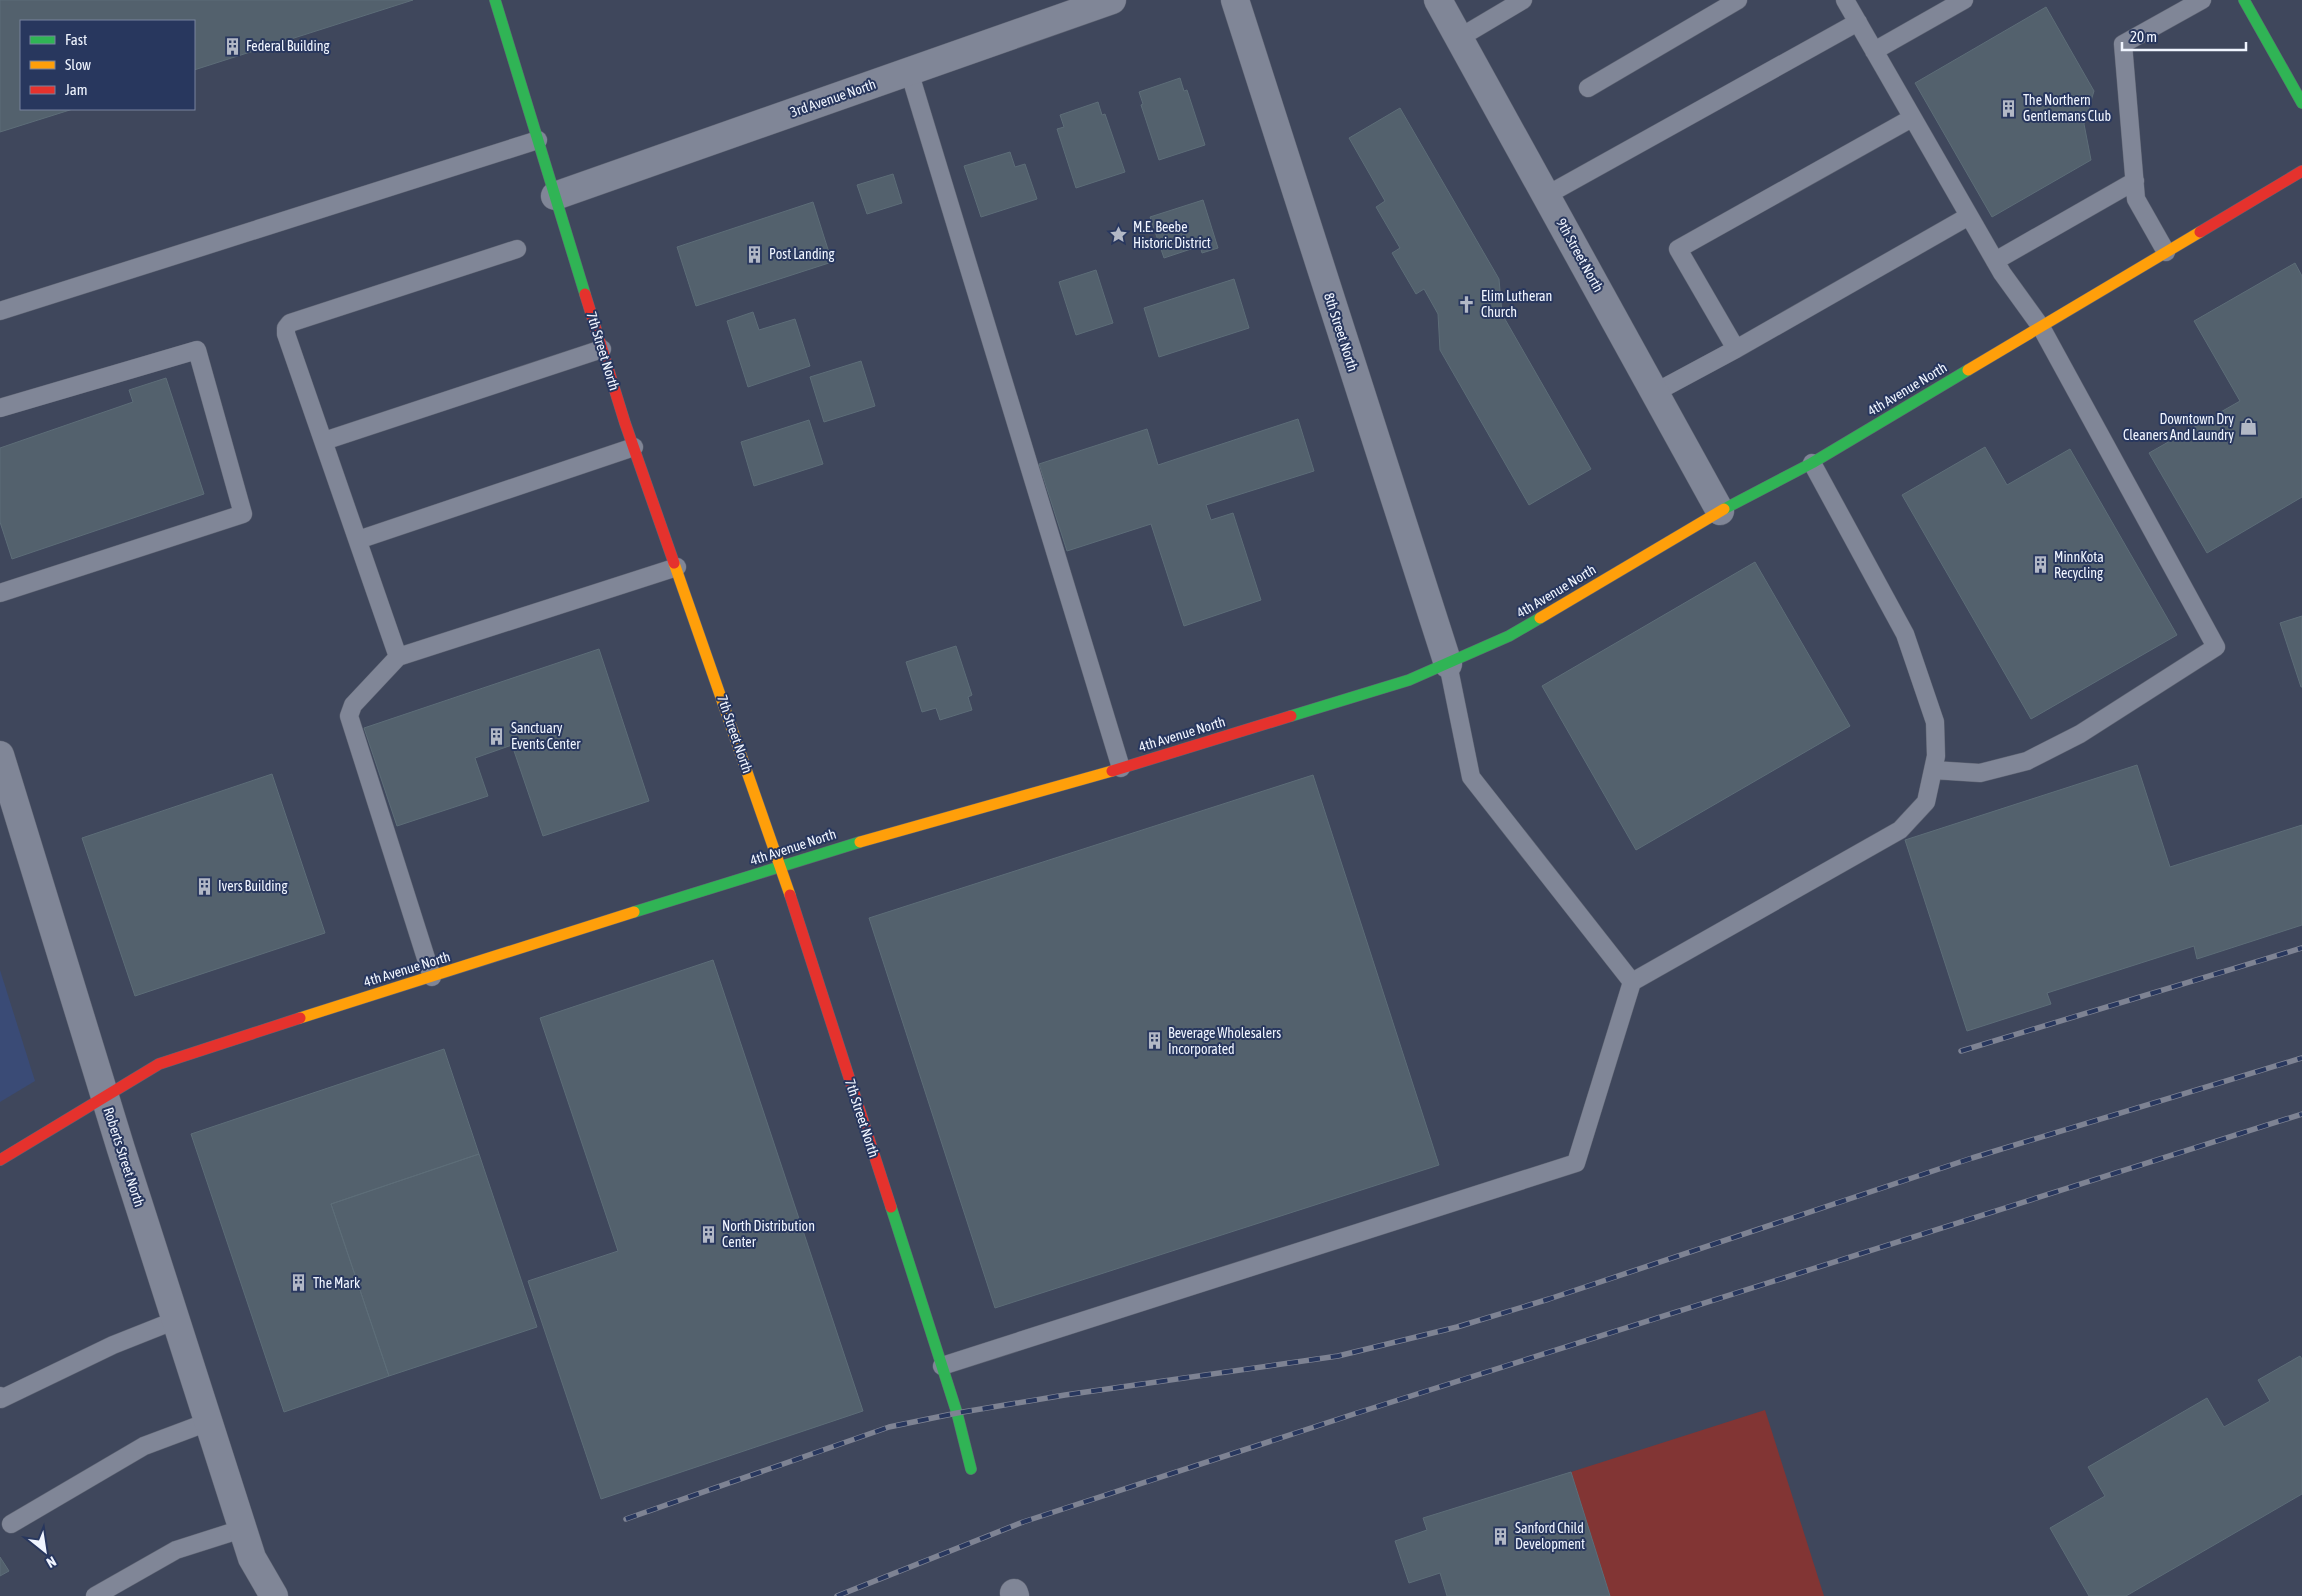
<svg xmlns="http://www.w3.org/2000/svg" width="2302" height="1596" viewBox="0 0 2302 1596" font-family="'Asap Condensed',sans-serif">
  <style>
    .built { fill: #3a4b76 }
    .green { fill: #823534 }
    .building { fill: #53616d; stroke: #5d6d78 }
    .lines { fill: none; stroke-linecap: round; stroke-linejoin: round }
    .lane-casing { stroke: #5d6372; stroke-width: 19 }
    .street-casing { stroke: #5d6372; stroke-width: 29 }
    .fast-casing { stroke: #5d6372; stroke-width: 12 }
    .slow-casing { stroke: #5d6372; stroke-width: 12 }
    .jam-casing { stroke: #5d6372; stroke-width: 12 }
    .lane { stroke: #808697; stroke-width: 18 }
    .street { stroke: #808697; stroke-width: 28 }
    .fast { stroke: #30b455; stroke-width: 11 }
    .slow { stroke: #ff9f0a; stroke-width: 11 }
    .jam { stroke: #e5322d; stroke-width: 11 }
    .rail-casing { stroke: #7e8393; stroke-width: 5.5 }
    .rail { stroke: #28375e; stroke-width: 4; stroke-dasharray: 11; stroke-linecap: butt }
    .labels { text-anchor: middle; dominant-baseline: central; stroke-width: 4; stroke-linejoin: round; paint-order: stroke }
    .poi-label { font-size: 14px; fill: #f0f5ff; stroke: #28375e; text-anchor: start }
    .street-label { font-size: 14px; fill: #f0f5ff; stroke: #28375e }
  </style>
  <rect width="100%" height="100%" fill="#3f475c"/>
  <path class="built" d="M0,970l35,111 -35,21z"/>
  <path class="green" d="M1765,1410l59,186h-214l-39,-124z"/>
  <path class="building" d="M0,0h413l-219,70v-49h-173v88h52l-73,23z
    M2046,7l48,84 -10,33 7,36 -99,57 -77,-134z
    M1180,78l4,13 3,-1 18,55 -46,15 -18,-55 2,-1 -4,-12z
    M1098,102l4,13 3,-1 20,58 -49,16 -19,-59 7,-2 -4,-12z
    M1400,108l99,171 3,35 89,155 -62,36 -89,-155 -2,-36 -14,-25 -8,5 -24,-41 8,-5 -24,-41 9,-6 -36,-63z
    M1010,152l5,15 10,-3 12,35 -56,18 -17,-51z
    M893,174l9,29 -35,11 -10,-29z
    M1203,200l15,48 -16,5 -2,-7 -36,12 -14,-41z
    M813,202l19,60 -136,44 -19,-59z
    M2295,263l7,13v221l-95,56 -58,-100 91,-52 -46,-80z
    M1096,270l17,53 -37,12 -17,-53z
    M1234,279l15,49 -90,29 -15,-49z
    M753,312l6,18 36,-11 15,47 -62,21 -21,-66z
    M861,361l14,45 -51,16 -14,-45z
    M166,378l38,116 -192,65 -12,-37v-74l133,-46 -4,-12z
    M1298,419l16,52 -108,34 5,15 22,-7 28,87 -77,26 -33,-102 -84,27 -28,-87 108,-35 11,36z
    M809,420l14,44 -69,22 -13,-44z
    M1985,447l22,38 63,-36 107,186 -146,84 -129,-224z
    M1755,562l95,164 -214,124 -94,-164z
    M2302,616v71h-1l-21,-64z
    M956,646l16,49 -4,2 4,13 -32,10 -4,-12 -14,4 -16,-50z
    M599,649l50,152 -106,35 -31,-91 -37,13 13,38 -91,30 -33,-98z
    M2137,765l33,102 132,-42v100l-105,34 -3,-13 -147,47 4,11 -84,27 -62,-191z
    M272,774l53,159 -190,63 -53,-158z
    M1313,775l126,390 -444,143 -126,-390z
    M713,960l150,451 -262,88 -73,-218 90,-30 -78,-233z
    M444,1049l35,105 -148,50 58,172 -105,36 -93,-278z
    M479,1154l58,173 -148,49 -58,-172z
    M2300,1356l2,3v135l-176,102h-37l-39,-68 55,-32 -17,-29 119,-69 17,29 46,-26 -12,-21z
    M1571,1472l39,124h-163l-7,-23 -31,10 -14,-42 32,-11 -4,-12z
    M0,1557l9,14 -9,5z"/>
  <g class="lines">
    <defs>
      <path id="lane" d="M1845,0l157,273 39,54 175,320 -136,87 -53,27 -47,12 -47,-3
        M1459,38l64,-38
        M1874,51l90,-51
        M909,71l212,697
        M1588,88l150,-88
        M1547,195l311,-173
        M517,249l-227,74 -4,5v6l112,323 279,-90
        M2166,252l-30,-53 -13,-155 79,-44
        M1995,261l140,-80
        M0,311l538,-171
        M1736,349l233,-133
        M1656,392l80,-43 -58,-100 234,-131
        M0,408l197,-58 46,164 -243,79
        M324,441l278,-92
        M358,540l276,-93
        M398,657l-45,48 -4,11 83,261
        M1448,664l23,113 161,205
        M942,1366l634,-203 56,-181 268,-152 26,-28 10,-46 -1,-34 -30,-88 -93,-171
        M0,1396l1,3 112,-54 63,-25
        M11,1524l133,-78 64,-24
        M95,1596l81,-46 66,-21"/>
      <path id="street" d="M1235,0l213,664
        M1438,0l282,511
        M555,196l557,-196
        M0,755l121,394 131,409 22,38
        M1014,1593l1,3"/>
      <path id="fast" d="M495,0l90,294
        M2244,0l58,103
        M1724,509l88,-46 156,-93
        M1291,716l118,-36 100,-44 31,-18
        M634,912l226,-70
        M891,1207l66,206 14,56"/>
      <path id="slow" d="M1968,370l232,-138
        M674,563l116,332
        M1540,618l184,-109
        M860,842l252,-71
        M300,1018l334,-106"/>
      <path id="jam" d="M2200,232l102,-61
        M585,294l40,129 49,140
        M1112,771l179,-55
        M790,895l101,312
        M0,1160l159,-96 141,-46"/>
    </defs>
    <use href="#lane" class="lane-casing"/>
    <use href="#street" class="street-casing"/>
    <use href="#fast" class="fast-casing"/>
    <use href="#slow" class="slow-casing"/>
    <use href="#jam" class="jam-casing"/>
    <use href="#lane" class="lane"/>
    <use href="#street" class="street"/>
    <use href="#fast" class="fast"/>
    <use href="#slow" class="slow"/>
    <use href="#jam" class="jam"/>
    <defs>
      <path id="rail" d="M1961,1051l341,-103
        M626,1519l263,-92 68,-14 108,-18 273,-39 119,-29 92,-28 423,-141 330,-100
        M837,1596l186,-74 334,-109 945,-299"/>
    </defs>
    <use href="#rail" class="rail-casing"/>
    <use href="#rail" class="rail"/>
  </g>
  <defs>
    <symbol id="building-bare" viewBox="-9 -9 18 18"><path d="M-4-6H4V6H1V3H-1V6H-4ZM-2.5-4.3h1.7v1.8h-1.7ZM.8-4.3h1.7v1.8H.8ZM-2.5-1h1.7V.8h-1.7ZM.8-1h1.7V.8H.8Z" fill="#b2b8c6" stroke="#28375e" stroke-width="2.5" paint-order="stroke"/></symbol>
    <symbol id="sight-bare" viewBox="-9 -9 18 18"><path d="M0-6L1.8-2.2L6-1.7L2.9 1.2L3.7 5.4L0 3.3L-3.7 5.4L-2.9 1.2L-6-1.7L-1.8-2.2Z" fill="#b2b8c6" stroke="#28375e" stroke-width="2.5" paint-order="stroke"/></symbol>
    <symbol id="church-bare" viewBox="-9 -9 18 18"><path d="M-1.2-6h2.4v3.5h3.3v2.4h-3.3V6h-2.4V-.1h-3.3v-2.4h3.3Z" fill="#b2b8c6" stroke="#28375e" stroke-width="2.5" paint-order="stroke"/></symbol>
    <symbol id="shop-bare" viewBox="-9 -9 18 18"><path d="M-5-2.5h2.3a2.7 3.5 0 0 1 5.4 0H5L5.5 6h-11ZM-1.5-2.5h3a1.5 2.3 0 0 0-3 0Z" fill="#b2b8c6" stroke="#28375e" stroke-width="2.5" paint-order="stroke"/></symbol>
  </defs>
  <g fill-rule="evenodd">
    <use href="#building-bare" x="220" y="34" width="25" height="25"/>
    <use href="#building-bare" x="1996" y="96" width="25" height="25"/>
    <use href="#sight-bare" x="1106" y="222" width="25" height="25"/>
    <use href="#building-bare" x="742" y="242" width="25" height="25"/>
    <use href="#church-bare" x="1454" y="292" width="25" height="25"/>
    <use href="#shop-bare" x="2236" y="414" width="25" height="25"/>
    <use href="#building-bare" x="2028" y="552" width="25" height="25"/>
    <use href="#building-bare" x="484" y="724" width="25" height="25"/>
    <use href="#building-bare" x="192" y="874" width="25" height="25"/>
    <use href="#building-bare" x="1142" y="1028" width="25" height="25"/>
    <use href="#building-bare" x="696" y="1222" width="25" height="25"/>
    <use href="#building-bare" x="286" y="1270" width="25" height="25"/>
    <use href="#building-bare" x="1488" y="1524" width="25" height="25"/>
  </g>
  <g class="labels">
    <g class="poi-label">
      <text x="246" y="46">Federal Building</text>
      <text x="2023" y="100">The Northern<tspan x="2023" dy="16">Gentlemans Club</tspan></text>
      <text x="1133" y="227">M.E. Beebe<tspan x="1133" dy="16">Historic District</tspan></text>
      <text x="769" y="254">Post Landing</text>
      <text x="1481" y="296">Elim Lutheran<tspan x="1481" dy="16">Church</tspan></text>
      <text x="2234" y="419" text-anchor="end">Downtown Dry<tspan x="2234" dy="16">Cleaners And Laundry</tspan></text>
      <text x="2054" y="557">MinnKota<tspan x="2054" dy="16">Recycling</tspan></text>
      <text x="511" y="728">Sanctuary<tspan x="511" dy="16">Events Center</tspan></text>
      <text x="218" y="886">Ivers Building</text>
      <text x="1168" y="1033">Beverage Wholesalers<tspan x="1168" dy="16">Incorporated</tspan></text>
      <text x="722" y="1226">North Distribution<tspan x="722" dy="16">Center</tspan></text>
      <text x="313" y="1283">The Mark</text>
      <text x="1515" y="1528">Sanford Child<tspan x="1515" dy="16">Development</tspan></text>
    </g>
    <g class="street-label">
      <text transform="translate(833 98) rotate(-19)">3rd Avenue North</text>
      <text transform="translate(1580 255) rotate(61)">9th Street North</text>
      <text transform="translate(1341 332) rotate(72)">8th Street North</text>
      <text transform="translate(603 351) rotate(73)">7th Street North</text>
      <text transform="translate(1907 389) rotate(-31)">4th Avenue North</text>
      <text transform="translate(1556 591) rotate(-31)">4th Avenue North</text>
      <text transform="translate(735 734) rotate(71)">7th Street North</text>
      <text transform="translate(1182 734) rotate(-17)">4th Avenue North</text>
      <text transform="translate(793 847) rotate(-18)">4th Avenue North</text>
      <text transform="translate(407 969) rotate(-17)">4th Avenue North</text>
      <text transform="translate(862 1118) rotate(72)">7th Street North</text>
      <text transform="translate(124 1157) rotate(72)">Roberts Street North</text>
    </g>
  </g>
  <rect x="20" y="20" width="175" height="90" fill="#28375e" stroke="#78839e"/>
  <rect x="30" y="36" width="25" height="8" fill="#30b455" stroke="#78839e"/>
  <text x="65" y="45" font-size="15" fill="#f0f5ff">Fast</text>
  <rect x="30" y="61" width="25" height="8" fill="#ff9f0a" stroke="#78839e"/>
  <text x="65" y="70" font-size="15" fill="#f0f5ff">Slow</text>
  <rect x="30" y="86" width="25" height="8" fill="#e5322d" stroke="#78839e"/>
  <text x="65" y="95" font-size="15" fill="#f0f5ff">Jam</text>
  <g transform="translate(45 1551) rotate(150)" stroke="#28375e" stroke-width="4" paint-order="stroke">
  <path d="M0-4L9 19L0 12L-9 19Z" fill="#f0f5ff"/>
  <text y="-8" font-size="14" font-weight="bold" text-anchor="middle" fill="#f0f5ff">N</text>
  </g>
  <path d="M2122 42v8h124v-8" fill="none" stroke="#f0f5ff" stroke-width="2.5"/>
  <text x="2130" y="42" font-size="15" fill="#f0f5ff" stroke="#28375e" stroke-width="4" paint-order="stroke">20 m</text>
</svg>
